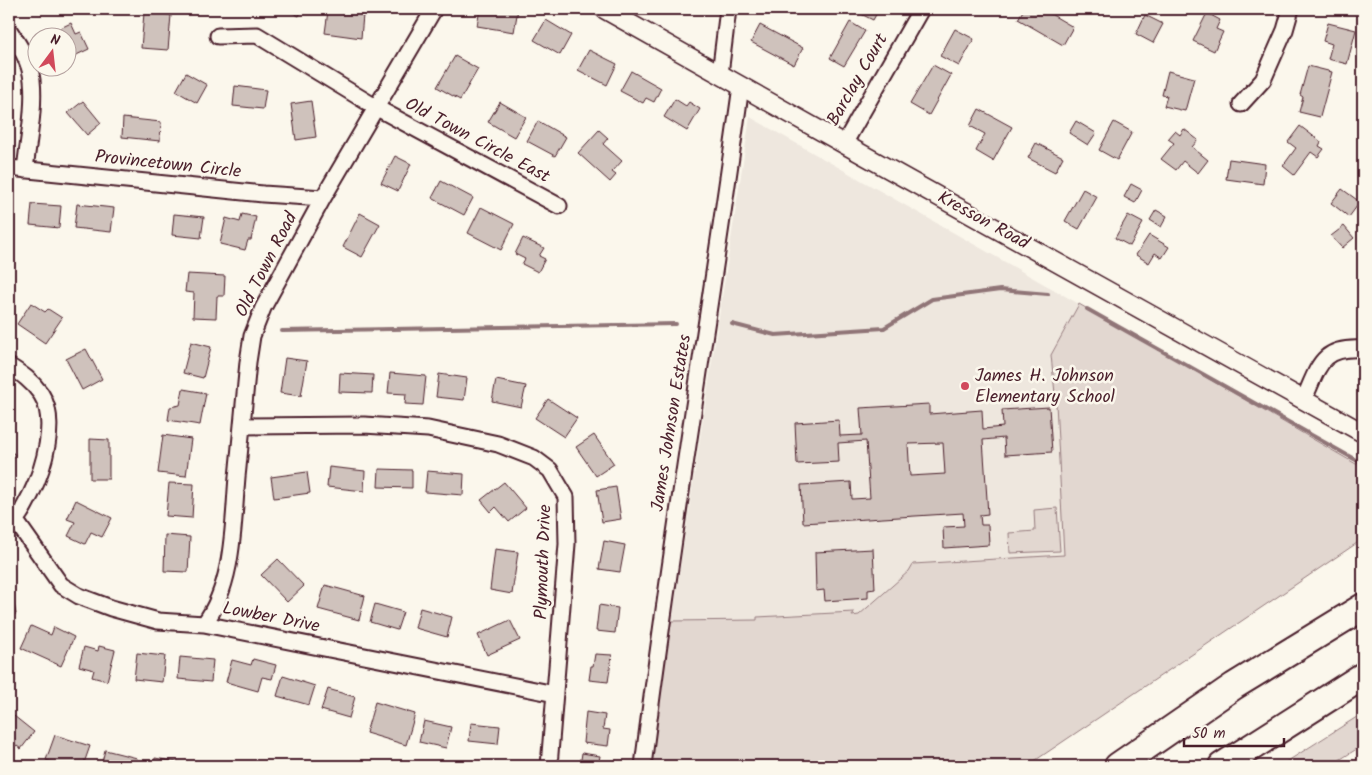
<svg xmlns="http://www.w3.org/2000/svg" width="1372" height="775" viewBox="0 0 1372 775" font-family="Kalam,sans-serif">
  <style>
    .built { fill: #eee7de }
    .green { fill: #e2d7d0; stroke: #967b7e }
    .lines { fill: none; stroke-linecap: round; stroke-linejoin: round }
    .stream { stroke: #907477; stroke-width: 4 }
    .building { fill: #cfc2bc; stroke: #4a1f2b; fill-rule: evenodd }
    .minor-casing { stroke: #4a1f2b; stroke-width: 19 }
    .tertiary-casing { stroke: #4a1f2b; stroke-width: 21 }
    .motorway-casing { stroke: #4a1f2b; stroke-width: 30 }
    .minor { stroke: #fbf7ec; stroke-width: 15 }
    .tertiary { stroke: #fbf7ec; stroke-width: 18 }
    .motorway { stroke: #fbf7ec; stroke-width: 26 }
    .poi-dot { fill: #d1495b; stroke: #fbf7ec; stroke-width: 2 }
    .labels { text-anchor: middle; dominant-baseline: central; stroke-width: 5; stroke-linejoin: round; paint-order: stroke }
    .street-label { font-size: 18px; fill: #4a1f2b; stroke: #fbf7ec }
    .poi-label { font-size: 18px; fill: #4a1f2b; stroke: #fbf7ec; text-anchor: start }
  </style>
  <rect width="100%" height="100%" fill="#fbf7ec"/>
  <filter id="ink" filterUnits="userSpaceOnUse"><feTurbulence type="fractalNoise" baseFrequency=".02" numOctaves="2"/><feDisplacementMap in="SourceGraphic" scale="10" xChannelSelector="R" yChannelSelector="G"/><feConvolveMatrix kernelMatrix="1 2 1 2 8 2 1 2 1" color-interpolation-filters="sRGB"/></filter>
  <g filter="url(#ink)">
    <path class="built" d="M750,117l329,187 284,164v71l-336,227h-378z"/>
    <path class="green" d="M1079,304l284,164v71l-336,227h-378l22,-145 86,-1v-3l97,-5 -2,4 7,-1 50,-44 4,-7 151,-9 -8,-152 -5,-48z
      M1057,508l3,43 -50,2 -1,-20 26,-2 -1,-21z
      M1363,713v32l-30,19 3,2h-56z"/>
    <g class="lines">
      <path class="stream" d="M1087,309l276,155
        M732,324l43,11 109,-7 48,-29 68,-9 48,4
        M282,331l394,-7"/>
    </g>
    <path class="building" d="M285,9h18l-4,7z
      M480,9h38l-4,23 -37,-6z
      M856,9h23l-6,11 -18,-9z
      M1024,9h18l31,18 -10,18 -45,-26z
      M328,11l35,4 -2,23 -36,-5z
      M144,13l27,2 -3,35 -27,-2z
      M1207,13l13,7 -4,9 7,3 -9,19 -21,-10z
      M1145,15l18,9 -10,19 -17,-9z
      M546,20l25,15 -11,20 -26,-15z
      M850,22l15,9 -21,35 -14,-8z
      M71,23l5,11 5,-2 8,17 -21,10v-21h-19l-1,-4z
      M1328,23l28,7 -9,34 -19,-5 4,-15 -9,-3z
      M760,25l43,23 -9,17 -43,-23z
      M955,29l19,10 -15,27 -19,-10z
      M589,50l28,14 -10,21 -29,-15z
      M455,56l23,13 -18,31 -23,-13z
      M933,65l18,10 -22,40 -19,-11z
      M1308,66l24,6 -12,45 -21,-5 4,-15 -3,-2z
      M631,71l30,17 -7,14 -8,-4 -3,5 -23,-12z
      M1168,71l26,7 -9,33 -21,-5 3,-10 -5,-1z
      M186,73l21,12 -10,18 -21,-12z
      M235,86l31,4 -3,19 -30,-3z
      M675,99l11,7 3,-4 11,7 -13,22 -23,-14z
      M83,101l18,22 -14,12 -19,-22z
      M311,101l5,36 -20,3 -5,-36z
      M500,102l26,15 -12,20 -26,-15z
      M979,109l33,18 -19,34 -17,-10 9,-17 -15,-8z
      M123,118l38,4 -1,19 -38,-4z
      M538,121l28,16 -11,19 -28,-15z
      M1076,121l20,12 -8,12 -19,-12z
      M1114,122l18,10 -15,28 -18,-10z
      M1300,126l21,16 -2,4 5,3 -6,8 -7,-5 -17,23 -11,-9 13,-18 -8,-6z
      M1184,129l14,11 -6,7 16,13 -10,13 -15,-12 -7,9 -15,-11 13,-16 -6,-4 7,-8 5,4z
      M599,130l9,8 -5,6 19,17 -10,11 4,3 -6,7 -32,-29z
      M1036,143l27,14 -8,15 -27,-14z
      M395,156l16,8 -13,27 -17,-8z
      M1229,159l36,5 -2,20 -37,-5z
      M441,181l32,17 -9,17 -32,-17z
      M1131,184l11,6 -7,13 -11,-6z
      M1083,189l14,8 -18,32 -14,-8z
      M1342,189l18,13 -11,15 -18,-14z
      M32,204l29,2 -2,22 -29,-3z
      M77,204l37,4 -3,24 -37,-4z
      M481,207l33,17 -13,26 -33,-17z
      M1156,210l11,6 -6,11 -11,-7z
      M360,213l20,11 -18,33 -19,-10z
      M174,214l30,3 -3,21 -29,-3z
      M242,214l14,3 -5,23h-3l-3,10 -25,-6 6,-26 14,4z
      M1128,215l15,8 -13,23 -15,-8z
      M1344,226l10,12 -12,10 -11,-12z
      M1149,235l20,12 -7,11 -7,-5 -6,10 -13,-8z
      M523,238l21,10 -5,8 6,3 -7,13 -16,-8 3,-5 -10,-5z
      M187,274l38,2 -1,20h-7l-1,22 -23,-1 1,-24 -9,-1z
      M31,303l14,9 3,-3 14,9 -17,25 -28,-19z
      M191,342l20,5 -8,31 -20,-5z
      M86,349l16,30 -20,11 -16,-31z
      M285,358l22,3 -6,35 -21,-3z
      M340,373l33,2 -1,18 -33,-1z
      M390,373l36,3 -3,29 -18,-1 1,-10 -18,-1z
      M439,374l28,4 -3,22 -28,-3z
      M496,380l30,6 -5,21 -29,-6z
      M183,389l23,4 -6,32 -32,-5 2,-13 10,-2z
      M548,399l29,19 -13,19 -29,-19z
      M929,404v10l53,-4 1,19 20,-2 -1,-17 47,-3 3,45 -47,3 -1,-17 -21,2 5,74 -8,1 1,10h7l1,20 -45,3 -1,-21 21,-1 -1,-13 -160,10 -2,-38 50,-3 1,17 18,-1 -4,-57 -28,2 1,19 -42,2 -2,-41 44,-3 1,16 22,-1 -2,-27zM943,443l2,31 -35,2 -2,-32z
      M163,435l28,4 -5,37 -28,-3z
      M594,435l20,29 -18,12 -20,-29z
      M90,439l19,1v39h-19z
      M9,451l6,3 -6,12z
      M329,467l36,4 -1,20 -37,-4z
      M379,469l33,1v18l-34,-1z
      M427,471l37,3 -1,21 -38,-3z
      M307,472l3,21 -36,5 -3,-21z
      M504,482l22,26 -17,14 -13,-15 -5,5 -10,-12z
      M169,483l25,1 -2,34 -26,-2z
      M616,487l5,32 -19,3 -5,-32z
      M76,500l36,18 -10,19 -11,-5 -6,12 -17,-8 7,-14 -8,-3z
      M165,535l25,2 -2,35 -24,-1z
      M604,541l21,4 -5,27 -21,-3z
      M495,549l23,3 -6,42 -22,-4z
      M873,549l2,40 -7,1v8l-43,3 -1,-11 -8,1 -1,-39z
      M278,559l26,27 -17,16 -26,-27z
      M9,578l7,36 -7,1z
      M325,585l40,11 -6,24 -41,-11z
      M375,604l28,8 -6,18 -27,-8z
      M599,605l19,3 -3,25 -19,-2z
      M420,608l32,9 -5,20 -32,-9z
      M510,620l10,20 -33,15 -9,-20z
      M31,626l20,9 3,-8 20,10 -13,29 -40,-18z
      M99,646l16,4 -8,31 -15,-4 2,-7 -15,-4 5,-19 14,4z
      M137,653l28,3 -3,26 -28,-3z
      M595,654l17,1 -4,27 -19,-2 2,-14h2z
      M180,657l33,3 -2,22 -33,-3z
      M253,659l23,6 -4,14 -10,-2 -4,14 -32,-9 6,-22 19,5z
      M283,676l32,10 -6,19 -32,-9z
      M328,689l27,8 -6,21 -28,-8z
      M375,702l40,12 -9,31 -40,-12z
      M9,712l25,20 -13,17 -12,-9z
      M586,712l19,3 -2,14 7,1 -2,16 -25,-3z
      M424,721l27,6 -5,21 -27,-6z
      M471,723l29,3 -2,18 -29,-3z
      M55,735l35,11 -7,20h-18l-19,-6z
      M105,750l32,8 -2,8h-34z
      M582,753l18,3 -2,10h-18z
      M155,758l33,6 -1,2h-33z"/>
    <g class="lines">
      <defs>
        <path id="minor" d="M9,30c10,15 21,31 23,50 3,29 -4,61 -7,90
          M218,36l39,-1 120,73 182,98
          M720,74l8,-65
          M1241,104l22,-24 22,-50 6,-21
          M844,144l77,-135
          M9,168l254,26 60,4
          M9,366c13,8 23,15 32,28 17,26 3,74 -10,100 -6,11 -11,24 -22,31
          M1304,399c15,-33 17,-53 59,-50
          M242,426l122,-1 64,4 70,15 36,14 16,12 16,27 1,47 -18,222
          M16,521l45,64 18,11 32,12 47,13 46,3 351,70
          M204,624c30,-39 29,-100 33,-147 4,-38 7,-76 11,-115l4,-26 11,-28 60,-110 111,-189
          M643,766c28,-227 67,-453 98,-680"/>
        <path id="tertiary" d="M604,9l240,135 519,289"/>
        <path id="motorway" d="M1118,766l116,-80 129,-79
          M1222,766l141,-90"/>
      </defs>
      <use href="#minor" class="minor-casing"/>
      <use href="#tertiary" class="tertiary-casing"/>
      <use href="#motorway" class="motorway-casing"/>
      <use href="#minor" class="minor"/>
      <use href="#tertiary" class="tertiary"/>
      <use href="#motorway" class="motorway"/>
    </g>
  </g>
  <circle class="poi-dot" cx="965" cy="386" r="5"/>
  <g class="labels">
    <g class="street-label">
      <text transform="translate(858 80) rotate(-60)">Barclay Court</text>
      <text transform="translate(477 141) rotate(28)">Old Town Circle East</text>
      <text transform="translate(168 165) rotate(6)">Provincetown Circle</text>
      <text transform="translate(983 221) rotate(29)">Kresson Road</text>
      <text transform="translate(267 265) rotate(-63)">Old Town Road</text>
      <text transform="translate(672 423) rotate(-81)">James Johnson Estates</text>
      <text transform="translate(544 562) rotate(-88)">Plymouth Drive</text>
      <text transform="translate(271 618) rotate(11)">Lowber Drive</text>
    </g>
    <g class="poi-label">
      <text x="975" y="376">James H. Johnson<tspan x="975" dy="21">Elementary School</tspan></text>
    </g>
  </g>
  <rect width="1372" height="775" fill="none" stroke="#fbf7ec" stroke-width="30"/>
  <rect x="15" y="15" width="1342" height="745" fill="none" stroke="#4a1f2b" stroke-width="2" filter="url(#ink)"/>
  <g transform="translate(52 52) rotate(15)"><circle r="24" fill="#fbf7ec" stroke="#b4a19f"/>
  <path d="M0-4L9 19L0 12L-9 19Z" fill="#d1495b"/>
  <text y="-8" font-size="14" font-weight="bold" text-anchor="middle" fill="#4a1f2b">N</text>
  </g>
  <path d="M1184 738v8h100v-8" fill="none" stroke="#4a1f2b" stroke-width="2.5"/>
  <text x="1192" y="738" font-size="15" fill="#4a1f2b" stroke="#fbf7ec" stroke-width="4" paint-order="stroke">50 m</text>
</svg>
